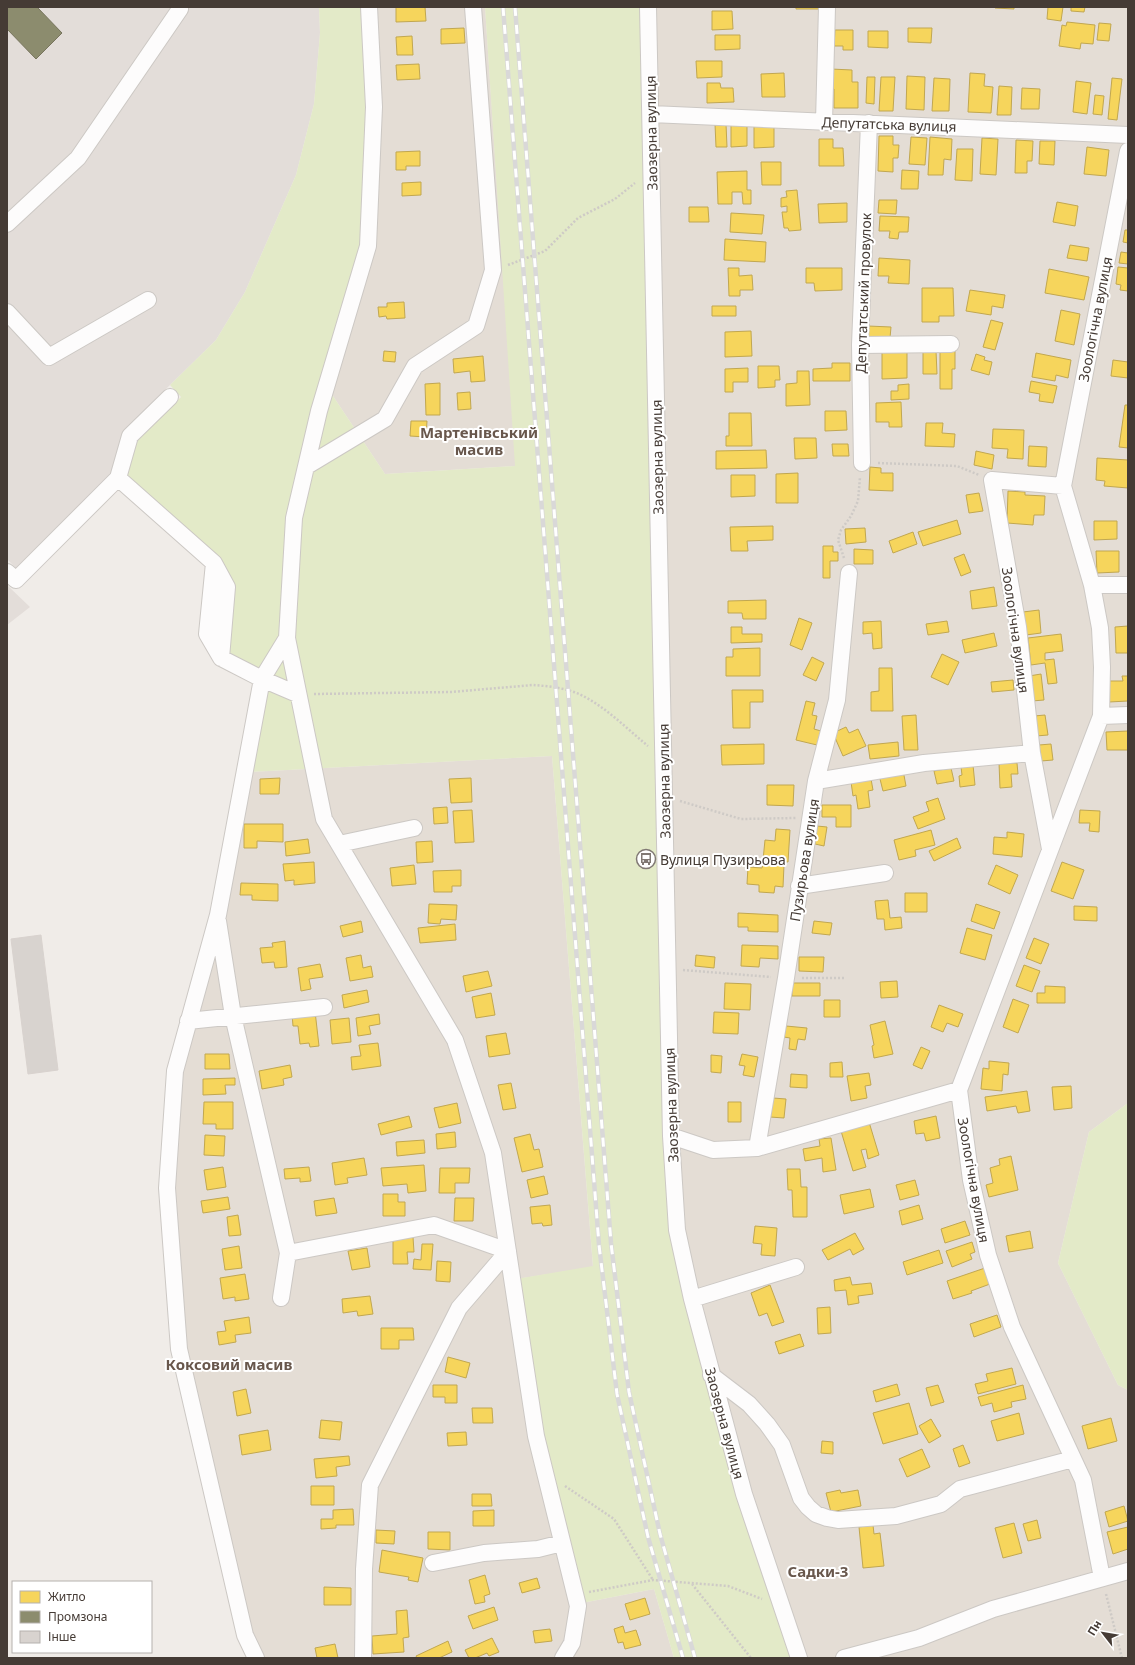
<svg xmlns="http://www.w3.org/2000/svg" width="1135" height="1665" viewBox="0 0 1135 1665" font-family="'Noto Sans',sans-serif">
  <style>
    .residential { fill: #e4ddd5 }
    .industrial { fill: #e3ddd9 }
    .green { fill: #e3eac8 }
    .homes { fill: #f6d55c; stroke: #c1a750 }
    .industry { fill: #8c8c6e; stroke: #77745d }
    .building { fill: #d8d3cf; stroke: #d8d2ce }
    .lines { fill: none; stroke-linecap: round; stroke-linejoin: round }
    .minor-casing { stroke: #ccc8c4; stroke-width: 18 }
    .path { stroke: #cecac6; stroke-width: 2.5; stroke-dasharray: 2 2; stroke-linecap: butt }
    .minor { stroke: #fdfcfc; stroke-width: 16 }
    .rail-casing { stroke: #d9d8d8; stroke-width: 4.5 }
    .rail { stroke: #fff; stroke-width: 3; stroke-dasharray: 9; stroke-linecap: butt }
    .labels { text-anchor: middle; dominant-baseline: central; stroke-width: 4; stroke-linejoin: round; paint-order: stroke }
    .street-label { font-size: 14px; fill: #453b35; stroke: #fff }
    .poi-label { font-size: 14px; fill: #453b35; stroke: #fff; text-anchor: start }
    .neighbourhood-label { font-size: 15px; font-weight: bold; fill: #68574c; stroke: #fff }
  </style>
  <rect width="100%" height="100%" fill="#f0ece8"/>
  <path class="residential" d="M365,7h120l31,459 -131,8 -62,-93z
    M648,7h480v1096l-39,29 -31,131 60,122 10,5v268h-329l-18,-52 -104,-376z
    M552,756l41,511 -76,12 65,324 72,-14 20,69h-412l-12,-25 -65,-285 -11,-162 7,-115 70,-299z"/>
  <path class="industrial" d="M7,7h312l1,26 -6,71 -18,71 -51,117 -29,48 -93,91 -11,43 -96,94 -9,-9z
    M7,585l23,22 -23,18z"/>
  <path class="green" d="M319,7h46l5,101 -6,137 -41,136 62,93 130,-8 -30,-459h163l23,1129 21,163 107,359h-125l-20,-69 -72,14 -41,-165 -25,-159 77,-13 -41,-510 -301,16 17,-95 -40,-21 6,-71 -14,-25 -93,-83 10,-36 44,-44 -11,-12 46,-45 29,-48 51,-117 18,-71 6,-71z
    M1128,1103v287l-10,-5 -60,-122 31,-131z"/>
  <path class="homes" d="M396,7h29l1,14 -30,1z
    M796,7h22l1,2h-23z
    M995,7h19v2l-19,-1z
    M1048,7h15l-2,14 -14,-2z
    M1071,7h14l-1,5 -13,-1z
    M712,11h20l1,18 -21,1z
    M1067,22l28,3 -2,19 -12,-1 -1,6 -21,-3 3,-21 4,1z
    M1099,23l12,1 -2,17 -12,-1z
    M464,28l1,15 -24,1v-15z
    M908,28h24l-1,15 -23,-1z
    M835,30h18v20h-10v-4h-9z
    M868,31h20v17l-20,-1z
    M715,35h25v14l-25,1z
    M412,36l1,19h-16l-1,-18z
    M696,61h26v16l-25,1z
    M419,64l1,15 -23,1 -1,-15z
    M831,69l21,1v12h6v26h-24v-19h-3z
    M784,73l1,24h-23l-1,-23z
    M970,73l15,1 -1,12 9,1 -2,26 -23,-1z
    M907,76l18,1 -1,33 -18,-1z
    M867,77h8l-1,27 -8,-1z
    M881,77h14l-2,34h-14z
    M934,78l16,1 -1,32h-17z
    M1112,78l10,1 -5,41 -9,-1z
    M1076,81l15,2 -4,31 -14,-2z
    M707,83h13l1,5h12l1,14 -27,1z
    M999,86l13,1 -1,28h-14z
    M1022,88l18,1 -1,20h-18z
    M1095,95l9,1 -2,19 -9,-1z
    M715,124h11l1,23h-11z
    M747,124v22l-16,1v-22z
    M754,126h20v21l-20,1z
    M879,136h14v9h6l-1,13h-5v14l-15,-1z
    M911,137l16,1 -2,27 -16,-1z
    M930,137l22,2 -1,21 -7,-1 -1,16h-15z
    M982,138l16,1 -2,36 -16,-1z
    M819,139h14v9h10l1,18h-25z
    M1016,140l17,1 -1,20h-5v12h-12z
    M1040,141h15l-1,24 -15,-1z
    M1087,147l22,3 -3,26 -22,-2z
    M957,149h16l-1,32 -17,-1z
    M420,151v15h-14v4h-10v-18z
    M761,162h20v23h-19z
    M902,170l17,1 -1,18h-17z
    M747,171v19h4v14h-8l-1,-12h-10v12h-14l-1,-32z
    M421,182v13l-19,1v-13z
    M797,190l4,40 -12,1 -1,-3h-4l-2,-16h5v-6l-6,1v-9l6,-1 -1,-6z
    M879,200h18l-1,14 -18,-1z
    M1057,202l21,4 -3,20 -22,-4z
    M847,203v19l-28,1 -1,-19z
    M689,207h19l1,15h-20z
    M731,213l33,2 -2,19 -32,-2z
    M880,216l29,1 -1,15h-9l-1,7 -9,-1 1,-7h-11z
    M1125,230h3v13l-5,-1z
    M725,239l41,3 -1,20 -41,-2z
    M1070,245l19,3 -2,13 -20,-3z
    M1121,252l7,1v11l-9,-1z
    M879,258l31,2 -1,24 -21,-1 1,-7h-11z
    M1118,267l10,1v23l-8,-1 1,-5 -5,-1z
    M728,268h11v8l13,-1 1,15h-13v6h-11z
    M806,268h36v22l-27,1 -1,-8h-8z
    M1049,269l40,8 -5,23 -39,-7z
    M922,288h31l1,28h-15v6h-17z
    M970,290l35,5 -2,13 -11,-2 -1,9 -25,-4z
    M404,302l1,16 -18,1 -1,-3 -7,1 -1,-10h9v-4z
    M712,306h24v10h-24z
    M1061,310l19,4 -6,31 -19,-4z
    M991,320l12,3 -8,27 -12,-3z
    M868,326l23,1 -1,11 -22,-1z
    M751,331l1,25 -27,1v-25z
    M955,350v19h-3v20h-12v-38z
    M384,351l12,1 -1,10 -12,-1z
    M907,351v27l-25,1v-27z
    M923,351h13l1,23h-14z
    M1036,353l35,7 -3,18 -12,-3 -1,6 -23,-4z
    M976,354l9,3 -1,3 8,2 -3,13 -18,-5z
    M483,356l2,25 -14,1 -1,-11 -16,2 -1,-14z
    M1113,360l15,2v16l-17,-2z
    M832,363h18v18h-37v-12l19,-1z
    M758,366h21l1,14h-5v7l-17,1z
    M748,368v14h-15v10h-8v-23z
    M797,371h12l1,34 -24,1v-22l11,-1z
    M1031,381l26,5 -4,17 -14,-2 1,-7 -11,-2z
    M440,383v32h-14l-1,-31z
    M909,384v15l-18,1v-9h7v-6z
    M470,392l1,17 -13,1 -1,-17z
    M901,402l1,25h-13v-5h-13v-19z
    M1125,405h3v43l-9,-1z
    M825,411h21l1,19 -22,1z
    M729,413h22l1,33h-26v-10h3z
    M411,421h16l-1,16 -16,-1z
    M926,423h17l-1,10 13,1 -1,13 -29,-1z
    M993,429l31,1 -1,29 -16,-1 1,-9 -16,-1z
    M794,438h22l1,20 -22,1z
    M832,444h16l1,12h-16z
    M1029,446l18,1 -1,20 -18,-1z
    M766,450l1,18 -51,1v-18z
    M976,451l18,4 -2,14 -18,-4z
    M1097,458l31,2v28l-24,-2 1,-5 -9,-1z
    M870,467l11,1v5h12v18l-24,-1z
    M798,473v30h-22v-29z
    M731,475h24v21l-24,1z
    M1008,491l17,1v3l20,1 -1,19h-10l-1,10 -26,-2z
    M979,493l4,18 -14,2 -3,-18z
    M957,520l4,14 -38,12 -5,-14z
    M1094,521h23v18l-23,1z
    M773,526v14l-26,1 1,10h-17l-1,-24z
    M865,528l1,14 -20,2 -1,-15z
    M913,532l4,12 -24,9 -4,-12z
    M823,546h10v6h5v9h-8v17h-7z
    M854,549l19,1v14h-19z
    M1096,551h23v21l-22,1z
    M964,554l7,18 -10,4 -7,-18z
    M994,587l3,19 -25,3 -2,-18z
    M766,600v19h-23l-1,-6h-14v-12z
    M1039,610l2,23 -15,2 -3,-23z
    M799,618l13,5 -10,27 -12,-5z
    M881,621l1,27 -9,1 -1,-16 -9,1v-12z
    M947,621l2,11 -21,3 -2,-11z
    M1128,626v27h-12l-1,-26z
    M731,627h11v7h20v8l-31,1z
    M994,633l3,13 -32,7 -3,-13z
    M1061,634l2,17 -18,2v7l9,-1 3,24 -9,1 -3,-21 -14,2 -3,-27z
    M760,648v28h-34v-19h7v-8z
    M942,654l17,8 -11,23 -17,-8z
    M812,657l12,6 -8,18 -13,-6z
    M879,668h13l1,43h-22v-19l8,-1z
    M1041,674l3,26 -12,1 -3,-25z
    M1122,676h6v25l-19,1v-21h14z
    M1013,680l1,10 -22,2 -1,-10z
    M732,690h31v12h-13v26h-17z
    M806,701l9,2 -3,12 5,1 -3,13 7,2 -4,14 -21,-5z
    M916,715l2,35h-14l-2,-34z
    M1045,715l3,20 -12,1 -2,-20z
    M846,727l3,6 9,-4 8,17 -23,10 -10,-23z
    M1128,731v19h-21l-1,-18z
    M898,742l1,14 -29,3 -2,-14z
    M764,744v20l-42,1 -1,-20z
    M1051,744l2,16 -12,1 -2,-16z
    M999,763h18l1,11h-7l1,13 -12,1z
    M973,765l2,20 -15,2 -1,-11 3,-1 -1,-8z
    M951,768l3,13 -17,3 -3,-13z
    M903,770l3,16 -23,5 -4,-16z
    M280,778l-1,16h-19v-15z
    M471,778l1,24 -21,1 -2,-24z
    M871,779l2,11 -5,1 2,16 -12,2 -2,-14 -3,1 -2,-14z
    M767,785h27l-1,21 -26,-1z
    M938,798l7,21 -27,10 -5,-12 16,-6 -3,-9z
    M822,805h29v22h-15v-10h-14z
    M447,807l1,16 -14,1 -1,-16z
    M472,810l2,32 -19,1 -2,-32z
    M1080,810l20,1 -1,21 -10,-1 1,-8h-11z
    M244,824h39v18l-26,-1v7h-13z
    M817,826l10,1 -3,19 -9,-2z
    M776,829l14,1 -2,32 -25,-2 2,-20 10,1z
    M931,830l4,15 -20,5 1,6 -17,4 -5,-20z
    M1007,832l17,2 -2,23 -29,-3 1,-17 13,1z
    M957,838l4,10 -27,13 -5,-10z
    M308,839l2,14 -24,3 -1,-14z
    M432,841l1,21 -16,1 -1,-21z
    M314,862l1,21 -21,2v-5l-9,1 -2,-17z
    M1062,862l22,8 -11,29 -22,-8z
    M763,864l21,1 -1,22 -8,-1 -1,7 -15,-1v-7l-12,-1 1,-17 14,1z
    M414,865l2,19 -24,2 -2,-18z
    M996,865l22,10 -8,19 -22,-10z
    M461,870v16h-9v6h-18l-1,-21z
    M241,883l37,1v17l-26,-1v-5h-12z
    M905,893h22v19h-22z
    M888,900l2,18 11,-1 1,11 -17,2 -1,-11h-7l-2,-18z
    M429,904l28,1 -1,15 -15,-1 -1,5 -12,-1z
    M976,904l24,8 -6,17 -23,-8z
    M1074,906l23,1v14l-23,-1z
    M738,913l40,2v17l-30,-1v-4h-10z
    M361,921l2,11 -20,5 -3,-11z
    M814,921l18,2 -2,12 -18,-2z
    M455,924l1,16 -36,3 -2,-15z
    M967,928l25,7 -7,25 -25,-7z
    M1034,938l15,6 -8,20 -15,-6z
    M285,941l2,26 -12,1 -1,-6 -12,1 -2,-15 13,-1 -1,-4z
    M742,945l36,1v13l-18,-1 -1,9 -18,-1z
    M361,955l2,13 8,-2 2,11 -23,4 -4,-23z
    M696,955l19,2 -1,11 -19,-2z
    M799,957h25l-1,15 -24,-1z
    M320,964l3,13 -14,2 2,10 -10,2 -3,-23z
    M1024,965l16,6 -8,21 -16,-6z
    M488,971l4,15 -26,6 -3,-16z
    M897,981l1,16 -17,1 -1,-16z
    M725,983l26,1 -1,26 -26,-1z
    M792,983h28v13h-28z
    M1045,986l20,1v16h-28v-10h8z
    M367,990l2,12 -25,6 -2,-13z
    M491,993l4,22 -19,3 -4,-21z
    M1013,999l16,6 -11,28 -15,-6z
    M824,1000h16v17h-16z
    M939,1005l24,9 -5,13 -11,-4 -4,9 -12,-5z
    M315,1011l4,35 -9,1 -1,-4 -9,1 -2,-18h-5l-1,-12z
    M714,1012l25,1 -1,21 -25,-1z
    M379,1014l1,10 -11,2 2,8 -13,2 -2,-18z
    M349,1018l2,24 -19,2 -2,-24z
    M885,1021l8,33 -19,4 -2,-12 2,-1 -4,-20z
    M786,1026l21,2 -2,12 -7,-1 -2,11 -7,-1 1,-11 -6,-1z
    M506,1033l4,21 -21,3 -3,-21z
    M378,1043l3,23 -29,4 -1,-13 10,-1 -2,-11z
    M921,1047l9,4 -8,18 -9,-4z
    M205,1054h24l1,15h-25z
    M742,1054l16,3 -4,20 -11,-2 2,-9 -6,-1z
    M711,1055l11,1 -1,17 -10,-1z
    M989,1061l20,2 -1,12 -5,-1 -1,17 -21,-2 2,-21 6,1z
    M842,1062l1,15h-13v-14z
    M290,1065l2,12 -9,2 1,6 -22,4 -3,-18z
    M869,1073l2,12 -6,1 2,12 -16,3 -4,-25z
    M791,1074l16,1v13l-17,-1z
    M235,1078v7h-10l1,9 -23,1v-16z
    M511,1083l5,25 -13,2 -5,-25z
    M1071,1086l1,22 -18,2 -2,-23z
    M1027,1091l3,20 -12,2 -2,-7 -29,5 -2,-14z
    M773,1098l13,1 -2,19 -14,-1z
    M204,1102h29v27h-17v-5h-13z
    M728,1102h13v20h-13z
    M457,1103l4,20 -22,5 -5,-20z
    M409,1116l3,11 -31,8 -3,-11z
    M936,1116l4,22 -14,3 -2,-8 -8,1 -2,-13z
    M869,1122l10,33 -11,4 -2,-10 -5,1 5,17 -13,4 -12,-40z
    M455,1132l1,15 -19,2 -1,-15z
    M530,1134l4,16 5,-1 4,18 -21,5 -8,-34z
    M205,1135l20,1 -1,20 -20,-1z
    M831,1138l5,32 -13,2 -1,-14 -17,3 -2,-12 17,-3 -1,-7z
    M424,1140l1,13 -28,3 -1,-14z
    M1011,1156l7,34 -29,7 -3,-12 7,-2 -3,-15 10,-3 -1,-6z
    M364,1158l3,17 -20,3 1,5 -13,2 -3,-22z
    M424,1165l2,26 -18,2 -1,-9 -24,2 -2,-18z
    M223,1167l3,20 -19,3 -3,-20z
    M309,1167l2,14 -11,1v-4l-15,1 -1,-10z
    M440,1168h30l-1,15h-14v10h-16z
    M787,1169h13l1,18h6v30h-14l-1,-27h-4z
    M544,1176l4,18 -17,4 -4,-18z
    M915,1180l4,15 -19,5 -4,-15z
    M870,1189l4,18 -30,7 -4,-19z
    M383,1194h15v8h7v14h-22z
    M228,1197l2,12 -27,4 -2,-12z
    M334,1198l3,15 -21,3 -2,-15z
    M455,1198h19l-1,23h-19z
    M550,1205l2,20 -9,1 -1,-3 -10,1 -2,-17z
    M919,1205l4,14 -21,6 -3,-14z
    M238,1215l3,20 -12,1 -2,-19z
    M965,1221l5,14 -25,8 -4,-14z
    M755,1226l22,2 -2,28 -14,-1 1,-11 -9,-1z
    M1030,1231l3,17 -24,4 -3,-16z
    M855,1233l9,16 -11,6 -3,-6 -22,11 -6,-10z
    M413,1237l1,15h-7l1,12h-15v-26z
    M972,1242l3,10 -5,2 2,5 -20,8 -6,-16z
    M422,1244h11l-2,26 -18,-1 1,-10 7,1z
    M239,1246l3,22 -17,2 -3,-21z
    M367,1248l3,19 -18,3 -4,-19z
    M939,1250l4,13 -36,12 -4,-13z
    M437,1261l14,1 -1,20 -14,-1z
    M985,1268l5,16 -19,7 1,2 -19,6 -6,-18z
    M245,1274l4,25 -14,2v-4l-12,2 -3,-21z
    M850,1277l2,8 19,-2 2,11 -15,2 1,7 -11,2 -2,-15 -11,1 -1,-11z
    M770,1285l14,37 -12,4 -5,-13 -8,3 -8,-23z
    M370,1296l3,18 -15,2 -1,-5 -14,2 -1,-14z
    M830,1307l1,26 -13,1 -1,-26z
    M997,1315l4,12 -27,10 -4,-13z
    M249,1317l2,16 -16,2 1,7 -17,3 -2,-13 9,-1 -2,-10z
    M381,1328h32l1,12h-15v9h-18z
    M800,1334l4,12 -25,8 -4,-12z
    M448,1357l22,6 -4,15 -21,-6z
    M1012,1368l4,16 -38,10 -3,-10 13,-3 -2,-7z
    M897,1384l3,11 -24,7 -3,-11z
    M433,1385h24v18h-12v-6h-12z
    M938,1385l6,17 -13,4 -5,-18z
    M1023,1385l3,14 -15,3 1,5 -18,5 -2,-9 -11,3 -3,-9z
    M246,1389l5,24 -14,3 -4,-24z
    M909,1403l9,31 -35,10 -10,-31z
    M472,1408h20l1,15h-20z
    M1019,1413l5,21 -27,7 -6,-20z
    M1111,1418l6,23 -29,8 -6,-23z
    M931,1419l10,17 -12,7 -10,-17z
    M321,1420l21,2 -2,18 -21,-2z
    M268,1430l3,20 -29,5 -3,-20z
    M466,1432l1,13 -19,1 -1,-13z
    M822,1441l11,1v12l-12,-1z
    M963,1445l7,18 -11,4 -6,-18z
    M922,1449l8,18 -23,10 -8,-18z
    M349,1456l1,9 -14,2 1,9 -21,2 -2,-19z
    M311,1486h23v19h-23z
    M840,1490l1,3 17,-3 3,16 -30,6 -5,-19z
    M472,1494h19l1,12h-20z
    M1124,1506l4,15 -19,6 -4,-15z
    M353,1509l1,16h-18v3l-15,1v-10h12v-9z
    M494,1510v16h-21v-15z
    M1037,1520l4,18 -13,3 -5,-17z
    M1014,1523l8,30 -19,5 -8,-30z
    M873,1525l1,9 6,-1 4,33 -21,2 -4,-41z
    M1128,1527v22l-15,5 -6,-22z
    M376,1530l19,1 -1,13 -18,-1z
    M428,1532h22v18l-22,-1z
    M382,1550l41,8 -5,24 -10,-2 1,-3 -30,-5z
    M485,1575l5,19 -6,2 1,6 -10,2 -6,-24z
    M537,1578l3,10 -18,5 -3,-10z
    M324,1587l27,1v17h-27z
    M645,1598l5,16 -20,6 -5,-16z
    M494,1607l4,13 -25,9 -5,-13z
    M407,1610l2,27 -6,1 1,14 -31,2 -1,-18 25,-2 -1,-23z
    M623,1626l2,7 11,-3 5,15 -16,4 -2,-7 -5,1 -4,-14z
    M550,1629l2,12 -17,2 -2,-12z
    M492,1638l7,14 -10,4 -2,-3 -12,5h-6l-4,-8z
    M448,1641l4,11 -13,6h-22l-1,-2z
    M335,1644l3,14h-21l-2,-10z"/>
  <path class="industry" d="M7,7h30l25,26 -26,26 -29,-30z"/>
  <path class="building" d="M41,935l17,135 -30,4 -17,-135z"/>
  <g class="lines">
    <defs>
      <path id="minor" d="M369,7l5,100 -6,139 -49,165 -25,107 -7,120 37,181 131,221 38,113 43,283 42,170 -6,37 -9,15
        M648,7l23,1129 6,94 15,69 52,195 55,164
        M651,114l477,21
        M824,122l3,-115
        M7,224l71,-66 102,-149 -1,-2
        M7,312l42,45 99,-57
        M860,345l91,-1
        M862,463l-2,-118 9,-222
        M307,466l78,-47 30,-53 61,-40 17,-56 -20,-263
        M118,478l96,85 13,24 -6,71
        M214,563l-7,71 14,24 41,21 35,15
        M7,572l9,8 102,-102 12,-42 40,-39
        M1092,585h36
        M1101,716l27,-1
        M816,781l108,-18 108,-10
        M339,844l75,-16
        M1050,849l-18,-96 -14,-126 -26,-147 71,6
        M799,886l86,-13
        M218,921l15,95 55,237 -7,45
        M188,1021l136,-14
        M671,1136l42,14 44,-2 202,-58
        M757,1148l29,-170 30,-197 21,-81 12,-127
        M288,1253l146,-28 74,26 -49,57 -89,177 -6,84 -1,89
        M692,1299l104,-32
        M711,1375l38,29 18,20 15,21 19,53 7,9 8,7 11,4 11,2 58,-4 45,-12 19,-15 113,-30
        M433,1563l51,-10 54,-4 24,-6
        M1102,1578l-19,-98 -71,-153 -24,-72 -17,-75 -12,-90 142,-374 1,-49 -2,-39 -8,-43 -29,-99 65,-335
        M256,1658l-11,-23 -66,-286 -12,-161 8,-117 43,-156 44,-236 25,-41
        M844,1658l75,-20 74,-29 135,-38"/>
    </defs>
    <use href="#minor" class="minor-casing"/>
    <path class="path" d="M508,265l37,-14 33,-33 37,-19 20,-16
      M878,463l79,3 22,9
      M844,558l-6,-18 3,-10 10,-14 7,-15 2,-24
      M314,694l137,-2 82,-7c15,1 32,3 46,9 26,12 47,34 69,52
      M680,801l61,18 55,-1
      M683,970l88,7
      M802,978h42
      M565,1486l49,33 39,61
      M692,1584l59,74
      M589,1592l64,-12 75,6 34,13
      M1106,1594l16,64"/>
    <use href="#minor" class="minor"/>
    <defs>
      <path id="rail" d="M503,7l96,1238 18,149 31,143 35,121
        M515,7l96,1236 18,149 31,142 35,124"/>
    </defs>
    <use href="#rail" class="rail-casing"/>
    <use href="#rail" class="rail"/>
  </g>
  <defs>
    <symbol id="bus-ring" viewBox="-11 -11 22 22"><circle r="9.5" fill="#fff" stroke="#817974" stroke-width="1.5"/><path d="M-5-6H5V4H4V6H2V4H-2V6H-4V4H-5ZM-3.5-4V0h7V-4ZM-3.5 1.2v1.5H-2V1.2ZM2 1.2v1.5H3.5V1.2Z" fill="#817974"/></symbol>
  </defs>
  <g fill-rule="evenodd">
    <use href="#bus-ring" x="635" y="848" width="22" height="22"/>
  </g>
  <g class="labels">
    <g class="street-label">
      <text transform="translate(889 124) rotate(2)">Депутатська вулиця</text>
      <text transform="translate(651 133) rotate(-91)">Заозерна вулиця</text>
      <text transform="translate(863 293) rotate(-88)">Депутатський провулок</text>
      <text transform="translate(1095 319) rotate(-79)">Зоологічна вулиця</text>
      <text transform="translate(657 457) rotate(-91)">Заозерна вулиця</text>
      <text transform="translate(1016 630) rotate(82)">Зоологічна вулиця</text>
      <text transform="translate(664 781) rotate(-91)">Заозерна вулиця</text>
      <text transform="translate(804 860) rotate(-81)">Пузирьова вулиця</text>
      <text transform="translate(671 1105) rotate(-92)">Заозерна вулиця</text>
      <text transform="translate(974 1180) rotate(80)">Зоологічна вулиця</text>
      <text transform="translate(725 1423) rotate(75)">Заозерна вулиця</text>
    </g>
    <g class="poi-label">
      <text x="660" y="859">Вулиця Пузирьова</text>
    </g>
    <g class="neighbourhood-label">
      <text x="479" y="432">Мартенівський<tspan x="479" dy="17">масив</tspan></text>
      <text x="229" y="1364">Коксовий масив</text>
      <text x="818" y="1571">Садки-3</text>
    </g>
  </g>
  <rect width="1135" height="1665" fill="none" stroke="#453b35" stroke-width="16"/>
  <rect x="12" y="1581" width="140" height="72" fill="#ffffff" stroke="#b5b1ae"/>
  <rect x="20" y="1591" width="20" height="12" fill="#f6d55c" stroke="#b5b1ae"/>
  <text x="48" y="1601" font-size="12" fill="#453b35">Житло</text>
  <rect x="20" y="1611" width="20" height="12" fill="#8c8c6e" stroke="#b5b1ae"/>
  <text x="48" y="1621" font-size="12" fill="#453b35">Промзона</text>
  <rect x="20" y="1631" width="20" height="12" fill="#d8d3cf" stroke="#b5b1ae"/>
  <text x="48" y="1641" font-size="12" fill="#453b35">Інше</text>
  <g transform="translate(1103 1633) rotate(301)" stroke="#ffffff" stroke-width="3" paint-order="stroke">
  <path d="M0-3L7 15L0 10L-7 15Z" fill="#453b35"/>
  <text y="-6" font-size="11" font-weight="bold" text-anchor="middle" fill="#453b35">Пн</text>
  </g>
</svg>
